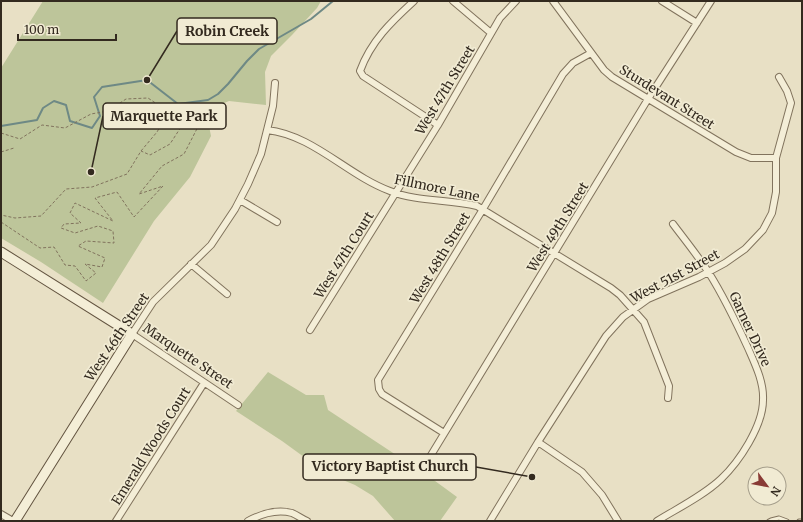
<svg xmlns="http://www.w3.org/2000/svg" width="803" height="522" viewBox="0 0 803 522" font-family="Merriweather,serif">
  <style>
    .green { fill: #bdc59a }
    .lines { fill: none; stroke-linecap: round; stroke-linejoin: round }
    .stream { stroke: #6e8985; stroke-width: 2 }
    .lane-casing { stroke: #81735d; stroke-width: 5 }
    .street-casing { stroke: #81735d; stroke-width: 8 }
    .secondary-casing { stroke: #635440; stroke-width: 11 }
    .path { stroke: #81735d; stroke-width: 1; stroke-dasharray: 3 2; stroke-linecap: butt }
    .lane { stroke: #f4eed7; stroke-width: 3 }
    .street { stroke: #f4eed7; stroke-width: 6 }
    .secondary { stroke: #f4eed7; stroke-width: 9 }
    .labels { text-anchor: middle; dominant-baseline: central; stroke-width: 3.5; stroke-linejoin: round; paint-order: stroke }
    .street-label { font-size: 13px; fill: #332a1f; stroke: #f1ebd3 }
    .leader { fill: none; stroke: #332a1f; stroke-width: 1.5 }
    .callout-dot { fill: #332a1f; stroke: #f1ebd3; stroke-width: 1.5 }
    .callout { fill: #f1ebd3; stroke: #332a1f; stroke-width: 1.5 }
    .callout-label { font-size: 14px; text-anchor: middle; font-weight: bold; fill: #332a1f }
  </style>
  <rect width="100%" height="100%" fill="#e8e0c5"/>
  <path class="green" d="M43,1h278l-4,7 -25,27 -21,21 -6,16 1,33 -37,-4 -7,3 -13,22 2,10 -21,41 -36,44 -51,82 -62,-41 -40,-24v-170z
    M268,372l38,23h18l4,15 103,68 26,19 -17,24h-45l-22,-25 -18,-11 -29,-12 -44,-32 -46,-30z"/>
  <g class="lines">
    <path class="stream" d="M1,126l36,-6 6,-12 11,-7 12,4 4,16 22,7 8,-12 -6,-19 8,-10 45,-7 31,24 30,-4 10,-6 10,-10 19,-23 12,-12 52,-30 22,-18"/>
    <defs>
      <path id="lane" d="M769,521l2,-1 8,-2 8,3
        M799,521h3"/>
      <path id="street" d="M414,1c-23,21 -43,40 -54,70l3,5 75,49
        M453,1l38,32
        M553,1l51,69 8,7 124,75 15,6h25
        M662,1l35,22
        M267,130c46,5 80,45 123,61 27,11 58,8 87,15l134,82 9,7 24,27 25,64 -1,12
        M240,200l37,22
        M191,264l36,30
        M310,330l128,-205 62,-107 16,-17
        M238,405l-106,-71 21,-32 58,-57 24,-36 13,-25 13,-30 12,-48 2,-23
        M444,433l-62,-39 -3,-5 -1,-9 105,-171 80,-135 10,-11 18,-10
        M538,442l44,30 20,23 16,26
        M425,465l223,-366 63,-98
        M1,514l12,7
        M116,521l88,-138
        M248,521c13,-7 29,-12 44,-8 5,2 10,6 15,8
        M490,521l48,-79 68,-106 17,-19 25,-18 51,-22 26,-14 20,-14 18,-19 9,-17 4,-21v-34l15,-55 -4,-12 -8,-14
        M657,521c21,-13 46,-25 64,-42 18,-17 42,-53 42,-79 1,-18 -8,-36 -15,-52 -12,-26 -24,-51 -39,-75 -11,-17 -24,-33 -36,-49"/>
      <path id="secondary" d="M1,252l131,82 -117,187"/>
    </defs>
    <use href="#lane" class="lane-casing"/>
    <use href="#street" class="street-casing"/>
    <use href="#secondary" class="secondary-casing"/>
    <path class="path" d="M1,133l19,6 22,-14 23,3 26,-14 17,-3 18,-12 22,-1 21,14 -12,20 -16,19 -14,23 -35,13 -26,2 -25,27 -26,2 -14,-3
      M1,152l13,-4
      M1,222l39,26 14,-1 11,18 10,1 11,15 10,-8 -11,-9 17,3 3,-9 -27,-12 8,-5 28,2 -1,-12 -15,-5 -23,7 -14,-5 3,-4 17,-1 -11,-10 5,-10 38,18 -18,-23 22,-6 17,25 29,-31 -24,8 23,-28 22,-12 19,-37 -11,-7 -22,34 -20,11 -9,-4"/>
    <use href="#lane" class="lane"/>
    <use href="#street" class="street"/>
    <use href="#secondary" class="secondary"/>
  </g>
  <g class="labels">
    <g class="street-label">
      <text transform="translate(445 90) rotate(-59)">West 47th Street</text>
      <text transform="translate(667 97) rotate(32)">Sturdevant Street</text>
      <text transform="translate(437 188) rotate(12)">Fillmore Lane</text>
      <text transform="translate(558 227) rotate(-58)">West 49th Street</text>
      <text transform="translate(344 255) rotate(-58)">West 47th Court</text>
      <text transform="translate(440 258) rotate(-59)">West 48th Street</text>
      <text transform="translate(675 276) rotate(-28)">West 51st Street</text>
      <text transform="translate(750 329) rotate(65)">Garner Drive</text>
      <text transform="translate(117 337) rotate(-56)">West 46th Street</text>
      <text transform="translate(188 356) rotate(34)">Marquette Street</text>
      <text transform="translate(151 446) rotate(-58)">Emerald Woods Court</text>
    </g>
  </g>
  <path class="leader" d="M147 80L177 31M91 172L103 116M532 477L476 467"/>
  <g class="callout-dot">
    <circle cx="147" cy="80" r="4"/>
    <circle cx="91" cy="172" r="4"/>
    <circle cx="532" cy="477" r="4"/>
  </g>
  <g class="callout">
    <rect x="177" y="18" width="100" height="26" rx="4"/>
    <rect x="103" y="103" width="123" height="26" rx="4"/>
    <rect x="303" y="454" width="173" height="26" rx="4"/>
  </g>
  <g class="callout-label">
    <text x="227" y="36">Robin Creek</text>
    <text x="164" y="121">Marquette Park</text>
    <text x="390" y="471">Victory Baptist Church</text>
  </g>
  <rect width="803" height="522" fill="none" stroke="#332a1f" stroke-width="4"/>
  <g transform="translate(767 486) rotate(122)"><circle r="19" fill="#f1ebd3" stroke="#a59e8b"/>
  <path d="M0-3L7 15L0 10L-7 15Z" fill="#893b35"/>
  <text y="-6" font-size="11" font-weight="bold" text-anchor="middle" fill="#332a1f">N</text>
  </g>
  <path d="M18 34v6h98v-6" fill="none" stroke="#332a1f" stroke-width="2"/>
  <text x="24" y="34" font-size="12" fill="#332a1f" stroke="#f1ebd3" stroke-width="3" paint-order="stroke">100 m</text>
</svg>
